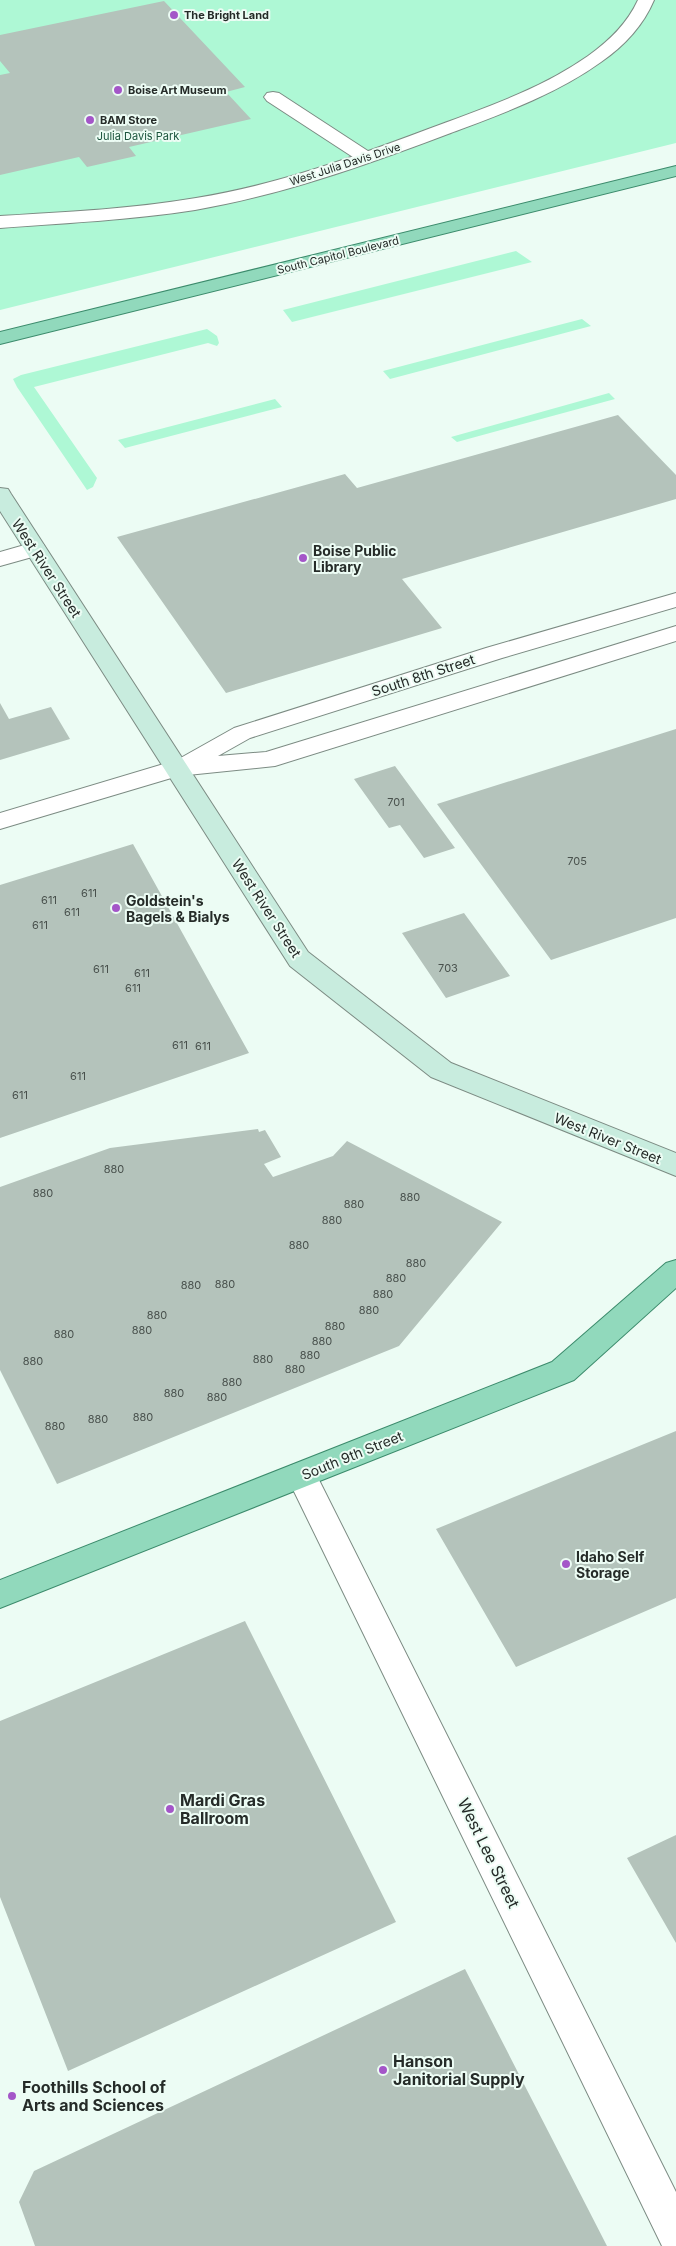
<svg xmlns="http://www.w3.org/2000/svg" width="676" height="2246" viewBox="0 0 676 2246" font-family="Inter,sans-serif">
  <style>
    .green { fill: #aef8d5 }
    .building { fill: #b4c3bb }
    .lines { fill: none; stroke-linecap: round; stroke-linejoin: round }
    .lane-casing { stroke: #7c8b83; stroke-width: 2 }
    .street-casing { stroke: #7c8b83; stroke-width: 2 }
    .secondary-casing { stroke: #7c8b83; stroke-width: 2 }
    .primary-casing { stroke: #3c8b6c; stroke-width: 2 }
    .lane { fill: #fff; fill-rule: evenodd }
    .street { fill: #fff; fill-rule: evenodd }
    .secondary { fill: #c8ecde; fill-rule: evenodd }
    .primary { fill: #91d9bc; fill-rule: evenodd }
    .poi-dot { fill: #a456c8; stroke: #ecfcf4; stroke-width: 2 }
    .labels { text-anchor: middle; dominant-baseline: central; stroke-width: 4; stroke-linejoin: round; paint-order: stroke }
    .far-poi-label { font-size: 11px; font-weight: bold; fill: #252b28; stroke: #ecfcf4; text-anchor: start }
    .far-park-label { font-size: 11px; fill: #1c553e; stroke: #ecfcf4 }
    .far-street-label { font-size: 11px; fill: #252b28; stroke: #ecfcf4 }
    .number-label { font-size: 11px; fill: #49514d }
    .poi-label { font-size: 14px; font-weight: bold; fill: #252b28; stroke: #ecfcf4; text-anchor: start }
    .street-label { font-size: 14px; fill: #252b28; stroke: #ecfcf4 }
    .near-poi-label { font-size: 16px; font-weight: bold; fill: #252b28; stroke: #ecfcf4; text-anchor: start }
    .near-street-label { font-size: 16px; fill: #252b28; stroke: #ecfcf4 }
  </style>
  <rect width="100%" height="100%" fill="#ecfcf4"/>
  <path class="green" d="M0,0h676v143l-676,167z
    M516,251l16,11 -240,60 -9,-12z
    M582,319l9,7 -201,53 -7,-8z
    M207,329l10,7 2,7 -2,3 -9,-3 -174,44 63,91 -4,9 -6,3 -70,-103 -4,-8 8,-4z
    M609,393l6,6 -158,43 -6,-5z
    M275,399l7,8 -157,41 -7,-8z"/>
  <path class="building" d="M164,1l81,86 -19,5 25,27 -122,28 7,9 -49,11 -8,-10 -79,18v-100l10,-2 -10,-12v-26z
    M618,415l58,60v24l-274,80 40,49 -216,65 -109,-156 228,-63 12,14z
    M0,703l9,16 42,-12 19,32 -70,21z
    M676,729v189l-125,42 -114,-156z
    M395,766l60,82 -31,10 -24,-33 -11,3 -35,-49z
    M133,844l116,209 -249,85v-253z
    M464,913l46,63 -64,22 -44,-65z
    M258,1129l1,3 6,-2 16,27 -17,7 9,13 60,-21 14,-15 155,81 -103,124 -342,138 -57,-114v-183l110,-39z
    M676,1431v167l-160,69 -80,-138z
    M245,1621l151,301 -328,149 -68,-174v-176z
    M676,1835v108l-49,-85z
    M465,1969l142,277h-572l-16,-44 15,-31z"/>
  <g class="lines">
    <defs>
      <path id="lane" d="M273,92l6,1 92,60 3,4 -3,4 -6,1 -6,-1 -92,-60 -3,-4 3,-4z
        M35,542l8,2 3,5 -3,5 -43,12v-14z"/>
      <path id="street" d="M638,0h16c-11,26 -30,46 -53,62 -46,33 -100,52 -153,72 -82,31 -166,61 -253,76 -64,10 -130,13 -195,18v-12c65,-4 131,-7 196,-18 81,-13 158,-41 235,-70 54,-20 110,-39 157,-72 21,-15 39,-32 50,-56z
        M676,593v14l-174,51 -252,80 -32,18 48,-4 410,-126v15l-401,125 -97,10 -178,53v-16l177,-53 57,-32 252,-80z
        M301,1462l11,4 364,726v54h-14l-376,-771 4,-9z"/>
      <path id="secondary" d="M0,488l8,1 3,5 297,458 143,111 225,90v23l-245,-99 -141,-111 -290,-455z"/>
      <path id="primary" d="M676,166v10l-676,168v-12z
        M676,1260v28l-102,92 -574,228v-28l552,-218 114,-99z"/>
    </defs>
    <use href="#lane" class="lane-casing"/>
    <use href="#street" class="street-casing"/>
    <use href="#secondary" class="secondary-casing"/>
    <use href="#primary" class="primary-casing"/>
    <use href="#lane" class="lane"/>
    <use href="#street" class="street"/>
    <use href="#secondary" class="secondary"/>
    <use href="#primary" class="primary"/>
  </g>
  <g class="poi-dot">
    <circle cx="174" cy="15" r="5"/>
    <circle cx="118" cy="90" r="5"/>
    <circle cx="90" cy="120" r="5"/>
    <circle cx="303" cy="558" r="5"/>
    <circle cx="116" cy="908" r="5"/>
    <circle cx="566" cy="1564" r="5"/>
    <circle cx="170" cy="1809" r="5"/>
    <circle cx="383" cy="2070" r="5"/>
    <circle cx="12" cy="2096" r="5"/>
  </g>
  <g class="labels">
    <g class="far-poi-label">
      <text x="184" y="15">The Bright Land</text>
      <text x="128" y="90">Boise Art Museum</text>
      <text x="100" y="120">BAM Store</text>
    </g>
    <g class="far-park-label">
      <text x="138" y="136">Julia Davis Park</text>
    </g>
    <g class="far-street-label">
      <text transform="translate(345 164) rotate(-18)">West Julia Davis Drive</text>
      <text transform="translate(338 255) rotate(-14)">South Capitol Boulevard</text>
    </g>
    <g class="number-label">
      <text x="396" y="802">701</text>
      <text x="577" y="861">705</text>
      <text x="89" y="893">611</text>
      <text x="49" y="900">611</text>
      <text x="72" y="912">611</text>
      <text x="40" y="925">611</text>
      <text x="448" y="968">703</text>
      <text x="101" y="969">611</text>
      <text x="142" y="973">611</text>
      <text x="133" y="988">611</text>
      <text x="180" y="1045">611</text>
      <text x="203" y="1046">611</text>
      <text x="78" y="1076">611</text>
      <text x="20" y="1095">611</text>
      <text x="114" y="1169">880</text>
      <text x="43" y="1193">880</text>
      <text x="410" y="1197">880</text>
      <text x="354" y="1204">880</text>
      <text x="332" y="1220">880</text>
      <text x="299" y="1245">880</text>
      <text x="416" y="1263">880</text>
      <text x="396" y="1278">880</text>
      <text x="225" y="1284">880</text>
      <text x="191" y="1285">880</text>
      <text x="383" y="1294">880</text>
      <text x="369" y="1310">880</text>
      <text x="157" y="1315">880</text>
      <text x="335" y="1326">880</text>
      <text x="142" y="1330">880</text>
      <text x="64" y="1334">880</text>
      <text x="322" y="1341">880</text>
      <text x="310" y="1355">880</text>
      <text x="263" y="1359">880</text>
      <text x="33" y="1361">880</text>
      <text x="295" y="1369">880</text>
      <text x="232" y="1382">880</text>
      <text x="174" y="1393">880</text>
      <text x="217" y="1397">880</text>
      <text x="143" y="1417">880</text>
      <text x="98" y="1419">880</text>
      <text x="55" y="1426">880</text>
    </g>
    <g class="poi-label">
      <text x="313" y="550">Boise Public<tspan x="313" dy="16">Library</tspan></text>
      <text x="126" y="900">Goldstein's<tspan x="126" dy="16">Bagels &amp; Bialys</tspan></text>
      <text x="576" y="1556">Idaho Self<tspan x="576" dy="16">Storage</tspan></text>
    </g>
    <g class="street-label">
      <text transform="translate(47 568) rotate(57)">West River Street</text>
      <text transform="translate(423 675) rotate(-18)">South 8th Street</text>
      <text transform="translate(267 908) rotate(57)">West River Street</text>
      <text transform="translate(608 1138) rotate(22)">West River Street</text>
      <text transform="translate(352 1455) rotate(-22)">South 9th Street</text>
    </g>
    <g class="near-poi-label">
      <text x="180" y="1800">Mardi Gras<tspan x="180" dy="18">Ballroom</tspan></text>
      <text x="393" y="2061">Hanson<tspan x="393" dy="18">Janitorial Supply</tspan></text>
      <text x="22" y="2087">Foothills School of<tspan x="22" dy="18">Arts and Sciences</tspan></text>
    </g>
    <g class="near-street-label">
      <text transform="translate(489 1853) rotate(64)">West Lee Street</text>
    </g>
  </g>
</svg>
